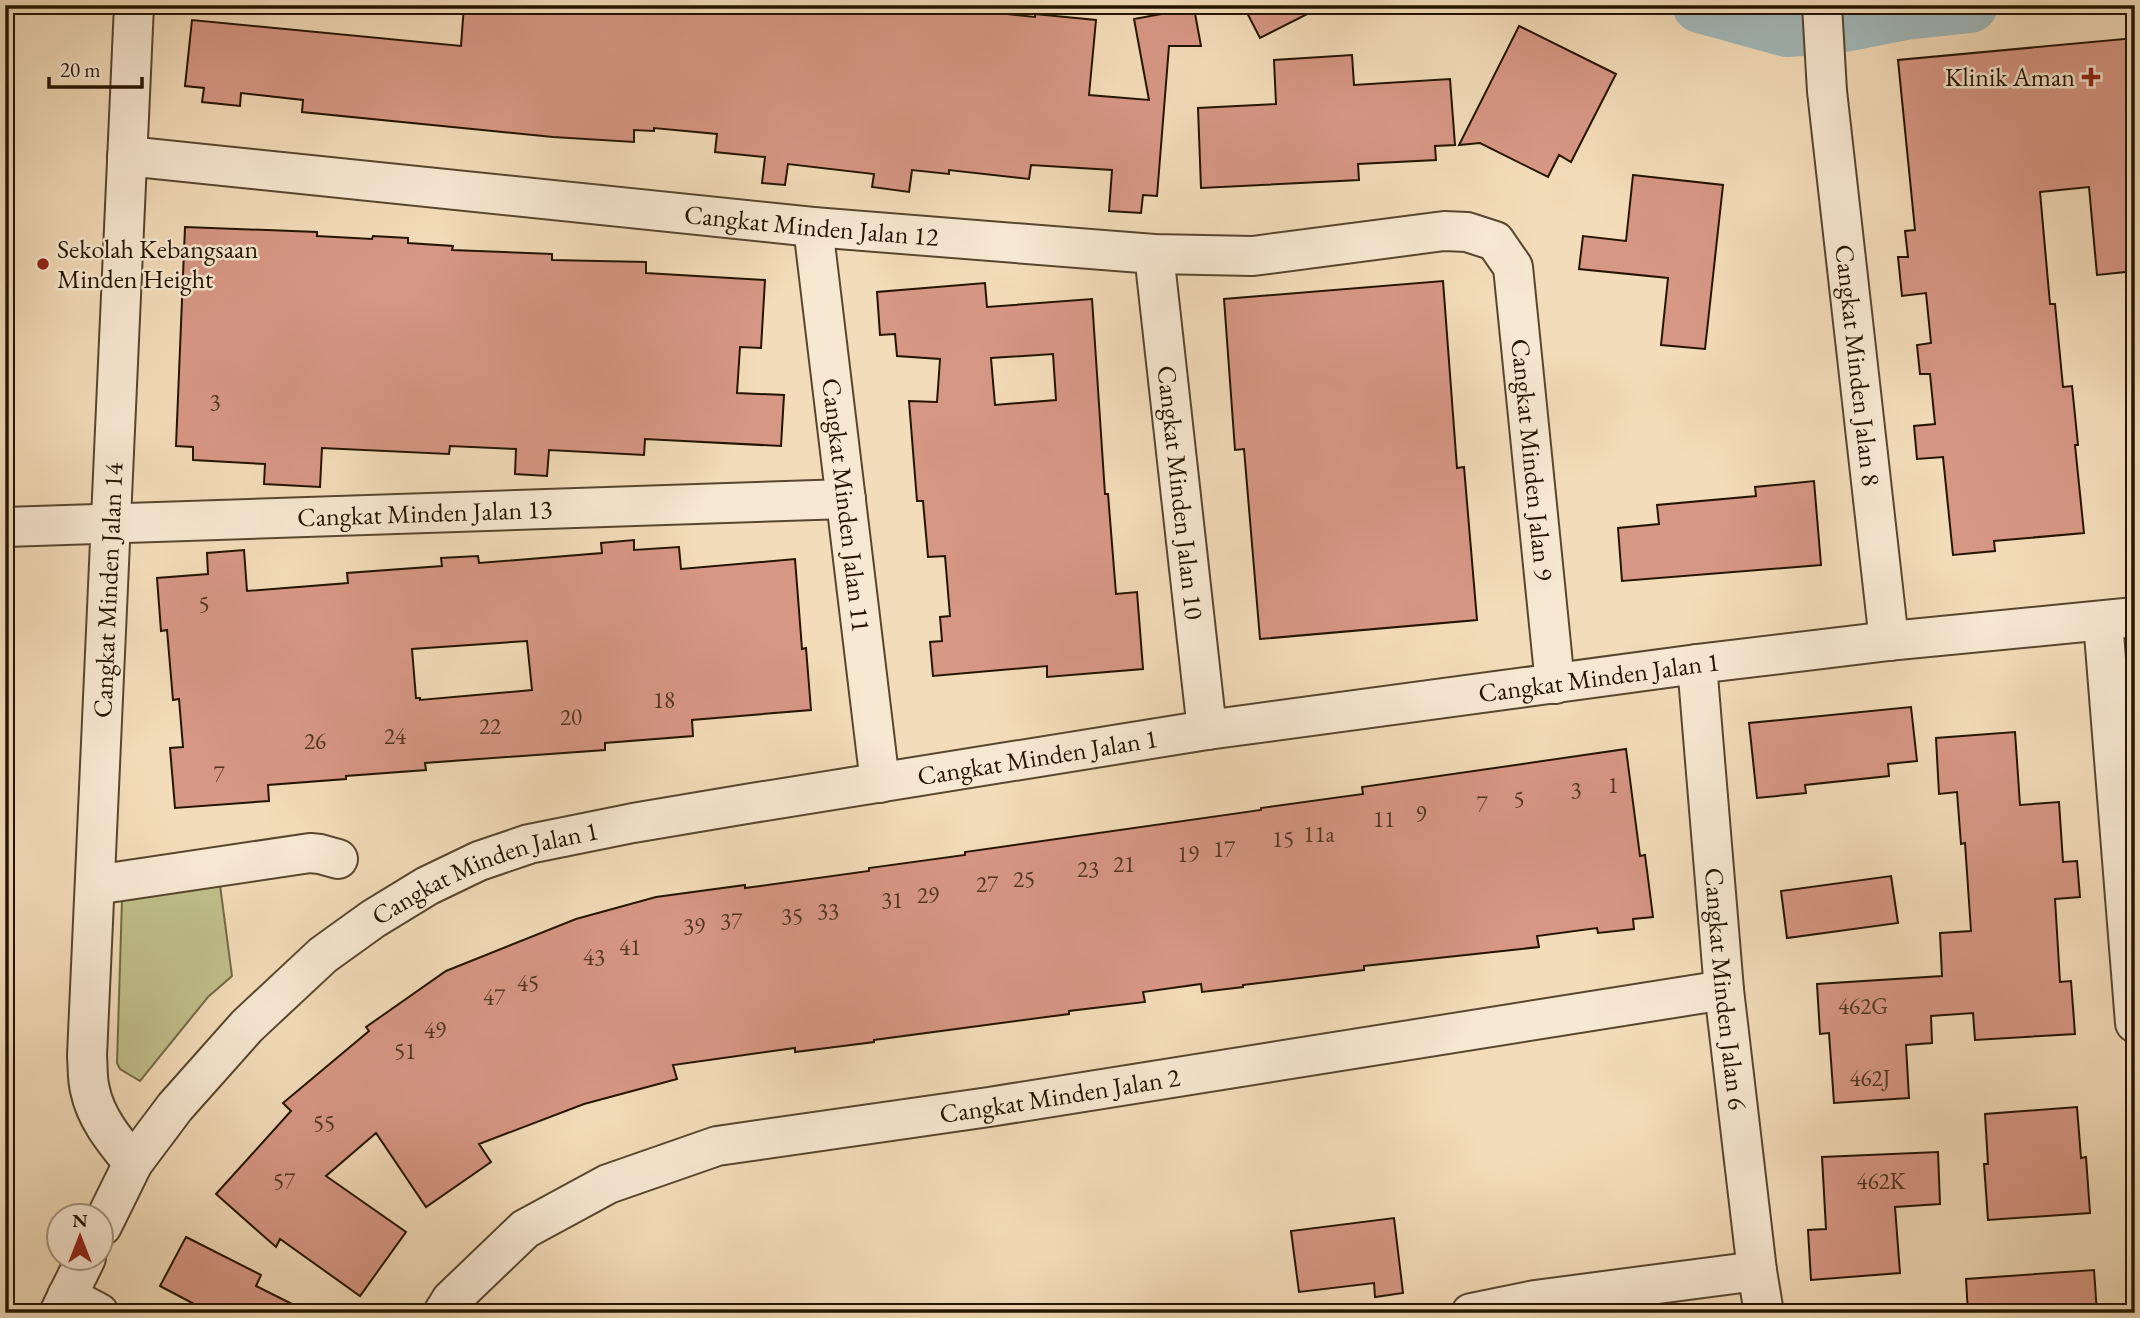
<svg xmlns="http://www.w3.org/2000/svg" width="2140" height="1318" viewBox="0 0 2140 1318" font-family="'EB Garamond',serif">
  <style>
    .green { fill: #c0bf8b; stroke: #726a46; stroke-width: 2 }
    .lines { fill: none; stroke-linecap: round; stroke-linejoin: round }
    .river { stroke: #a1b9bb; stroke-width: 56 }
    .building { fill: #d79785; stroke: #251400; stroke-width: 2; fill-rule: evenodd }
    .minor-casing { stroke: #58462e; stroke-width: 42 }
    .minor { stroke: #f7e8d2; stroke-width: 38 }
    .poi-dot { fill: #8f2418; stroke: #f7e8d2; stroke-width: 2.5 }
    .labels { text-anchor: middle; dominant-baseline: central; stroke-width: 5; stroke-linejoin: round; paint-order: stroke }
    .number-label { font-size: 23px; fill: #523521 }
    .poi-label { font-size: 26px; fill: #251400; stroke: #f7e8d2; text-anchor: end }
    .street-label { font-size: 26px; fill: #251400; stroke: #f7e8d2 }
  </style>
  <rect width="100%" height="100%" fill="#f3dcb9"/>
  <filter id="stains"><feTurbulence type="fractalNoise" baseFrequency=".00286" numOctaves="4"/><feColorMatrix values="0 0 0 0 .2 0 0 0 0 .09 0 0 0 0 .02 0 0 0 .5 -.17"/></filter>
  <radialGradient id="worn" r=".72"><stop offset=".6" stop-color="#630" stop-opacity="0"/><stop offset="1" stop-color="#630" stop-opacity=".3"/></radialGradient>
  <path class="green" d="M220,885l12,91 -24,21 -68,84 -20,-12 -3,-6 5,-163z"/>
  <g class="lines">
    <path class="river" d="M1700,5l87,24 46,-3 72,-14 65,-7"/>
  </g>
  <path class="building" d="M464,5h462l109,12v-3l61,6 -7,75 60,5 -15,-81 60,-11 7,38h-32l-12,150 -14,-1 -2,18 -32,-2 3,-41 -81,-5 -2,14 -80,-9v4l-37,-4 -3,22 -37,-5 2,-13 -86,-10 -3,21 -23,-2 3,-26 -50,-5 2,-18 -63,-6v3l-20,-1v12l-81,-5 -251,-25 1,-12 -62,-7 -1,13 -38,-4 2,-14 -19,-2 7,-66 269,26z
    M1243,5h82l-65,33z
    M1519,26l97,48 -45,88 -12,-7 -11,22 -68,-34 -21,2z
    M2135,38v233l-38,4 -8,-88 -49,5 10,112h5l8,83 9,-1 6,59h-3l9,88 -90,8 1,10 -42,4 -10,-98 -26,2 -3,-33 21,-2 -5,-50h-10l-3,-29 14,-2 -5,-50 -24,3 -4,-39h10l-3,-26 10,-1 -17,-170z
    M1352,55l2,30 96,-6 5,66 -20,1 1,14 -78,4 1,16 -158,8 -3,-80 78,-4 -2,-44z
    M1633,175l90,10 -18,164 -44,-4 7,-67 -89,-9 4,-33 43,5z
    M185,227l132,5v4l55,3 1,-3 35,2v5l45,3 -1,4 100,4v6l94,2v11l119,7 -4,68 -21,-1 -3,46 47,2 -3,51 -136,-7 -1,16 -95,-5 -2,26 -32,-2 1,-25 -66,-3 -1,8 -127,-6 -2,39 -56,-3 1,-20 -72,-4v-13l-17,-1z
    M1443,281l14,187 7,-1 13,153 -217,19 -16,-190 -9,1 -11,-151z
    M985,283l2,24 105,-8 13,195h3l8,100 21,-2 6,77 -96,8v-11l-114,10 -3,-34 12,-1 -2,-24 10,-1 -5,-60 -17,1 -5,-56h-6l-8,-100 28,1 3,-43 -43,-3 -2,-22 -15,1 -3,-43zM1053,354l3,46 -61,5 -4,-47z
    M1814,481l7,84 -199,16 -4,-53 41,-4 -2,-19 99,-9 -1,-9z
    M634,540v10l45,-3 2,22 114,-10 7,90 4,-1 5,62 -119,10 1,16 -88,7v7l-180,13 1,7 -80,6v3l-78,6 1,16 -94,7 -5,-60 13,-1 -4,-48 -6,1 -6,-70 -6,1 -4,-53 51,-4 -1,-21 37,-3 3,41 101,-8 -1,-10 95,-7 -1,-8 37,-2 1,7 123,-10 -1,-10zM527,641l5,49 -112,10v-2h-4l-4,-49z
    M1911,707l6,54 -29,3 1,12 -84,9 1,8 -49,5 -8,-75z
    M2015,732l5,73 39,-3 4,60 14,-1 3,36 -25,2 5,83 11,-1 4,53 -100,6 -2,-27 -42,3 1,27 -26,2 3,53 -75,5 -5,-70 -9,1 -3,-50 125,-8 -2,-43 31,-2 -6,-88 -4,1 -4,-52 -18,2 -3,-56z
    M1626,749l14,107 5,-1 8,62 -20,2 1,10 -36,4 -1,-5 -60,8 2,11 -175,19v4l-121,15v2l-41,5 -1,-8 -58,8 2,10 -76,9v3l-195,26v2l-39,5 -40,5v-4l-122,17 4,14 -93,25 -105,40 12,18 -65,45 -50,-74 -50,43 80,56 -46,64 -80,-57 -4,8 -60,-53 75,-83 -8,-8 86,-72 -3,-4 80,-56 130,-52 80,-22 89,-12v3l124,-17v-3l96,-13v-3l296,-42v-2l102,-14 -1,-7z
    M1891,876l7,47 -111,15 -6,-47z
    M2077,1107l4,51 5,-1 4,56 -102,7 -4,-56h4l-3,-50z
    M1938,1152l2,52 -45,3 5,66 -89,7 -3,-50 18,-1 -4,-72z
    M1394,1218l9,75 -28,4 -1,-14 -75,9 -8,-61z
    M186,1237l75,38 -5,11 54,27h-99l-51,-27z
    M2094,1270l3,43h-129l-2,-34z"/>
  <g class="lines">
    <defs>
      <g id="minor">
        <path id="s1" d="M1822,5l5,86 62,550"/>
        <path id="s2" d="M127,156l686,71 341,27 99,2 191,-25 23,1 28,9 18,26 42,417"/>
        <path id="s3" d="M813,227l67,556"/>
        <path id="s4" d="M1154,254l53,476"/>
        <path id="s5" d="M5,527l841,-28"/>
        <path d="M2103,621l32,402"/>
        <path id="s6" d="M1697,664l27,326 33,281 7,42"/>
        <path d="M95,885l215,-32 10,1 18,5"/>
        <path id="s7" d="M133,1163c-18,-22 -37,-44 -43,-73 -3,-11 -2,-23 -3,-34l47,-1051"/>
        <path id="s8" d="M102,1226l31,-63 42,-56 72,-81 76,-71 50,-36 54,-33 52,-25 50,-17 104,-21 113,-19 461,-74 490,-66 192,-23 246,-24"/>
        <path d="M67,1296l32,17"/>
        <path d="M59,1313l27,-55"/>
        <path id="s9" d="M443,1313l8,-13 74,-71 83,-45 109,-38 272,-39 735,-117"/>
        <path d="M1471,1313l64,-13 222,-29"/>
      </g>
    </defs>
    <use href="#minor" class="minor-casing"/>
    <use href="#minor" class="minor"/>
  </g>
  <g class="poi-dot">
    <path d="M2087.5 66.5h7v7h7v7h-7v7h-7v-7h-7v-7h7z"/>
    <circle cx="43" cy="264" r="7"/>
  </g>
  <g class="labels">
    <g class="number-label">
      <text x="215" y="402">3</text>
      <text x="204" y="604">5</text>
      <text x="664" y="700">18</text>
      <text x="571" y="717">20</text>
      <text x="490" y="726">22</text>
      <text x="395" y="736">24</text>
      <text x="315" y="741">26</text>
      <text x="219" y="774">7</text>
      <text x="1613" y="785">1</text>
      <text x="1576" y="790">3</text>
      <text x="1519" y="799">5</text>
      <text x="1482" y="804">7</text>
      <text x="1421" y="814">9</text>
      <text x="1384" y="819">11</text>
      <text x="1319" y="834">11a</text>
      <text x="1283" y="839">15</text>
      <text x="1224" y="849">17</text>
      <text x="1188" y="854">19</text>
      <text x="1124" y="864">21</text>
      <text x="1088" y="869">23</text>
      <text x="1024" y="879">25</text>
      <text x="987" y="884">27</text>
      <text x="928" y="895">29</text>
      <text x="892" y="900">31</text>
      <text x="828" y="911">33</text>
      <text x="792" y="916">35</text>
      <text x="731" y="921">37</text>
      <text x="694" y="926">39</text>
      <text x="630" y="947">41</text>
      <text x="594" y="957">43</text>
      <text x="528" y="983">45</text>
      <text x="494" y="997">47</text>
      <text x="1863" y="1006">462G</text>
      <text x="435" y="1030">49</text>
      <text x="405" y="1051">51</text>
      <text x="1870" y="1078">462J</text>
      <text x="324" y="1123">55</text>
      <text x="284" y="1181">57</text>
      <text x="1881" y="1181">462K</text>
    </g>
    <g class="poi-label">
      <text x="2075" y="77">Klinik Aman</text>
      <text x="57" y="249" text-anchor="start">Sekolah Kebangsaan<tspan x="57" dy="30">Minden Height</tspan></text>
    </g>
    <g class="street-label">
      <text stroke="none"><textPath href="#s2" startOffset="688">Cangkat Minden Jalan 12</textPath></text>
      <text stroke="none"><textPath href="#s1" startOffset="362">Cangkat Minden Jalan 8</textPath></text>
      <text stroke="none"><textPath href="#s2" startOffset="1601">Cangkat Minden Jalan 9</textPath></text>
      <text stroke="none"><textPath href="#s4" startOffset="240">Cangkat Minden Jalan 10</textPath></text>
      <text stroke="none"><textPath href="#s3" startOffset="280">Cangkat Minden Jalan 11</textPath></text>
      <text stroke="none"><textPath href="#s5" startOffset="420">Cangkat Minden Jalan 13</textPath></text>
      <text stroke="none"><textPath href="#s7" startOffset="586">Cangkat Minden Jalan 14</textPath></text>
      <text stroke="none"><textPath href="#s8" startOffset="1671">Cangkat Minden Jalan 1</textPath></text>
      <text stroke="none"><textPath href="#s8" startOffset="1104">Cangkat Minden Jalan 1</textPath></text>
      <text stroke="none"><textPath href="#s8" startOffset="537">Cangkat Minden Jalan 1</textPath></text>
      <text stroke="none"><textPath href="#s6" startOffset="326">Cangkat Minden Jalan 6</textPath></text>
      <text stroke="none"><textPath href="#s9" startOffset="674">Cangkat Minden Jalan 2</textPath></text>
    </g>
  </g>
  <rect width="2140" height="1318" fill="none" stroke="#f3dcb9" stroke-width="28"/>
  <rect x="7" y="7" width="2126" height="1304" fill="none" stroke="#251400" stroke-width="3.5"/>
  <rect x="14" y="14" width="2112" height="1290" fill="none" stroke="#251400" stroke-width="2"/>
  <g transform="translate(80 1237)"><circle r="33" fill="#f7e8d2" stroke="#a3937e" stroke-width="2"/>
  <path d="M0-5L12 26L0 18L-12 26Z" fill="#8f2418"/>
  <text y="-10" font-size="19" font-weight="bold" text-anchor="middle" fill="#251400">N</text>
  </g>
  <path d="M49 77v10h93v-10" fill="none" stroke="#251400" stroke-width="3.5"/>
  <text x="60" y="77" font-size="21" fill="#251400" stroke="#f7e8d2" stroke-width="5" paint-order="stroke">20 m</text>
  <rect width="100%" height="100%" filter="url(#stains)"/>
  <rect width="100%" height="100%" fill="url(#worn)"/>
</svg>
